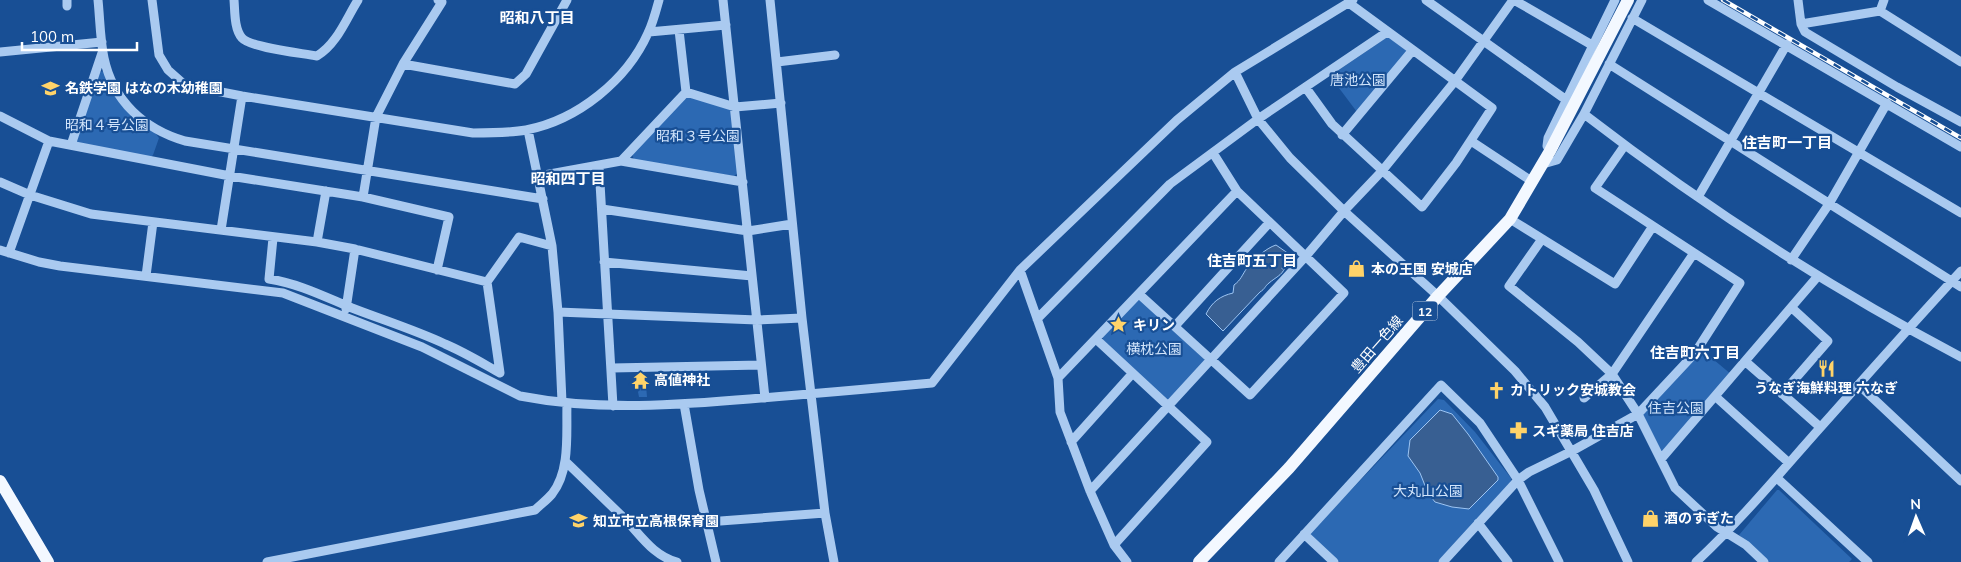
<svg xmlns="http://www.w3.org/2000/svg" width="1961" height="562" viewBox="0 0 1961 562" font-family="Mulish,'Noto Sans JP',sans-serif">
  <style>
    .green { fill: #2c69b3 }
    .water { fill: #385f92; stroke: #9dc5f3 }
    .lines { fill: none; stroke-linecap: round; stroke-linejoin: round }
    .minor { stroke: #aacaf0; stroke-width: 9 }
    .major { stroke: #f3f8ff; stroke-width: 12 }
    .rail-casing { stroke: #fff; stroke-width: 4.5 }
    .rail { stroke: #184f95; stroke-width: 2.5; stroke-dasharray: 8; stroke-linecap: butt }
    .labels { text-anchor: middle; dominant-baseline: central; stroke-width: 4.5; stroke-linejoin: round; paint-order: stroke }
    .shield { fill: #184f95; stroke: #bacadf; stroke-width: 1 }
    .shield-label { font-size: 12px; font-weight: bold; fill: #fff }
    .park-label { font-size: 14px; fill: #d1e4fb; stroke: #184f95 }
    .poi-label { font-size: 14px; font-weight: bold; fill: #fff; stroke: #184f95; text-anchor: start }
    .street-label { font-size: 14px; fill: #fff; stroke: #184f95 }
    .neighbourhood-label { font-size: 15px; font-weight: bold; fill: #fff; stroke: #184f95 }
  </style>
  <rect width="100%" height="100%" fill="#184f95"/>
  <path class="green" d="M1386,38h4l16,12v3l-49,59 -27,-36z
    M104,71c8,16 14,32 27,44 8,8 23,14 28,23l-6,17 -3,3 -73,-15 -2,-4 24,-67z
    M688,96l43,14 8,62 -5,4 -100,-16 -2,-6 53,-57z
    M1140,299l64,60v4l-34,37h-4l-63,-60v-3l35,-37z
    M1701,349l31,26 -70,80 -21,-41z
    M640,373h5l2,24h-8l-1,-5 4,-6 1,-8 -4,-1z
    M1438,399l6,1 31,32 36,46 1,6 -74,78h-99l-28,-26v-4z
    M1777,490h2l73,69 -3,3h-81l-29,-27z"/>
  <path class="water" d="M1276,245l16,11 -8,5 -2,8 3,-1c-4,8 -9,9 -16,15 -4,3 -4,6 -9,9l-37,39 -17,-17c6,-12 14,-18 27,-21l1,-8c7,-5 8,-10 13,-17 6,-8 19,-20 29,-23z
    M1440,410l12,4 16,20 30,43v3l-29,29 -17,-2 -17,-5 -7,-9 -8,-20 -12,-17 2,-16z"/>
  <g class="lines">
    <path class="minor" d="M67,0v6
      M98,0c2,19 2,39 6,58 9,43 40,71 81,83l358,58
      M152,0l7,55 9,15 17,15 57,11 231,37c18,0 36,0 53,-3 52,-10 101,-50 122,-97 5,-10 8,-22 11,-33
      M234,0c1,11 0,29 8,38 9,10 60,15 75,18 20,-12 29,-37 41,-56
      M723,0l42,398
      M770,0l32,318 23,195 9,49
      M1426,0l139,99
      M1514,0l78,45
      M1708,0l253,147
      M1798,0l3,24 4,8 92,55 64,35
      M1880,11l4,-11
      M1632,18l329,195
      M1801,24l79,-13 81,51
      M649,32l77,-7
      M0,52l102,-10
      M777,62l58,-7
      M403,64l112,20 11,-10 41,-74
      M1609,64l352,223
      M1235,72l23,47 32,39 54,53 94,85 77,75 30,36 49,83 34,72
      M1306,88l26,36 90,83 34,-44 36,-55 -143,-105
      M686,92l49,15 46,-4
      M1584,114c118,91 244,173 377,243
      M0,116l49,25 181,35 133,21 86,20 -12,53
      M528,130l24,116 6,66 4,90
      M1342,135l70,-84
      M1471,141l62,41
      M71,145l31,-92
      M1550,151l-3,-5 1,-8 67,-138
      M621,161l122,21
      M1543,164l14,-4 27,-46 58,-114
      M599,166l14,240
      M539,176l82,-15 65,-69 -7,-62
      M0,182l30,13 61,19 226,28 38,7 132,33 32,-45 33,9
      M363,197l13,-80 27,-53 39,-62 -4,-2
      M1698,197l89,-153
      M602,209l146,22 44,-7
      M1510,219l105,65 38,-58
      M221,230l21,-134
      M273,238l-4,41c31,5 54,17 83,29 31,12 63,22 93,36 19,8 37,19 55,29l-13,-91
      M1542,239l-33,47 69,56 34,32 26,40 37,74 42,39 29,18 18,17
      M317,242l9,-51
      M0,250l39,12 21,4 223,27 139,54 98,49c72,14 144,10 216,4 65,-5 131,-11 196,-17l88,-113 157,-150 58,-48 118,-72
      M9,253l40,-112
      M1791,260l38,-56 58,-101
      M604,262l148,14
      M1020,270l38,108 2,34 30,79 24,54 13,17
      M146,276l7,-54
      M1139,294l111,101 94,-102 -107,-102 -24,-38
      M346,309l9,-60
      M558,312l199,8 45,-2
      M1037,319l133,-135 88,-65 129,-87
      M1175,326l94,-103
      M1097,340l110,102 -93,103
      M1746,362l74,65
      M612,368l149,-3
      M1058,378l179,-187
      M1859,385l102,96
      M1782,394l46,-53 -36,-33
      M1716,397l73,66
      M1584,398l28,-24 82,-121
      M684,404l15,86 17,72
      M1071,442l61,-68
      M1661,459l157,-183
      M565,461c20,19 39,38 59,57 16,16 29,38 53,44
      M1777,478l91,84
      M1090,491l216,-235 38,-45 38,-40 73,-90 58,-81
      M707,522l118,-9
      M1478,523l30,39
      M1304,534l30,28
      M267,562l268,-52c5,-5 12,-10 17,-16 19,-24 14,-63 15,-91
      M1279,562l162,-177 39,38 38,57 41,82
      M1443,562l75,-82 11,-8 43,-21 66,-37 57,-61 45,-70 -145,-95 30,-43
      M1696,562c45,-42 83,-88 123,-133 47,-53 94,-106 142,-158"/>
    <path class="major" d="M0,481l48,81
      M1199,562l90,-94 149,-172 72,-77 40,-68 78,-151"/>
    <defs>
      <path id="rail" d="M1723,0l238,138"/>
    </defs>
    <use href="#rail" class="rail-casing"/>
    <use href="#rail" class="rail"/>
  </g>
  <defs>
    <symbol id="school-bare" viewBox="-9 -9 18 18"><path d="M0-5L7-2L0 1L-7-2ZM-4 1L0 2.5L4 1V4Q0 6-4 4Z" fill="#ffd369" stroke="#184f95" stroke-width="2.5" paint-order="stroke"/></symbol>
    <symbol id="shop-bare" viewBox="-9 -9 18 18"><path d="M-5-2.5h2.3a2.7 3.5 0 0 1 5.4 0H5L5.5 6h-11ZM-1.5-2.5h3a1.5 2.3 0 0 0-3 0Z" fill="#ffd369" stroke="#184f95" stroke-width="2.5" paint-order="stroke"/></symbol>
    <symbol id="sight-bare" viewBox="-9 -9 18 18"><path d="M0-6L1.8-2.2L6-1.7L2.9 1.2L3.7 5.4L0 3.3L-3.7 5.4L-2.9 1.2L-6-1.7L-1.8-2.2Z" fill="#ffd369" stroke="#184f95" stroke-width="2.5" paint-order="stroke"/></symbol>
    <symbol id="restaurant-bare" viewBox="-9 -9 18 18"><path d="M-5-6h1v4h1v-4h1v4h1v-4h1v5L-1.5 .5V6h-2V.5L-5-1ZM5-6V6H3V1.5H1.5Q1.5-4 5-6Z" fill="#ffd369" stroke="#184f95" stroke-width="2.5" paint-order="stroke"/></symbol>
    <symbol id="temple-bare" viewBox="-9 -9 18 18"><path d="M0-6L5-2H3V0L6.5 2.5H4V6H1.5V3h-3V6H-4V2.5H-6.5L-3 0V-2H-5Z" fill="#ffd369" stroke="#184f95" stroke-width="2.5" paint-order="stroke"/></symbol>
    <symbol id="church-bare" viewBox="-9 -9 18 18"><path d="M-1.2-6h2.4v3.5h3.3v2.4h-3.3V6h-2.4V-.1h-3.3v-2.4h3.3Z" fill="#ffd369" stroke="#184f95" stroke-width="2.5" paint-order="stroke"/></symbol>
    <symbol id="pharmacy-bare" viewBox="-9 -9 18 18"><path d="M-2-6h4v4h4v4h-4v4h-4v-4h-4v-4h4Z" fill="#ffd369" stroke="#184f95" stroke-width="2.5" paint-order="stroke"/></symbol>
  </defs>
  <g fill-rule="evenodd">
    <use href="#school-bare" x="38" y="76" width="25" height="25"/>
    <use href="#shop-bare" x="1344" y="256" width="25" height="25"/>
    <use href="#sight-bare" x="1106" y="312" width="25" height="25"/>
    <use href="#restaurant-bare" x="1814" y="356" width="25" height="25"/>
    <use href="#temple-bare" x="628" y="368" width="25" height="25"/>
    <use href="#church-bare" x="1484" y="378" width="25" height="25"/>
    <use href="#pharmacy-bare" x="1506" y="418" width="25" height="25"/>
    <use href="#shop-bare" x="1638" y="506" width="25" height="25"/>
    <use href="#school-bare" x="566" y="508" width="25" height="25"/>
  </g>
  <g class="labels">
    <rect class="shield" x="1412.5" y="301.5" width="25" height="19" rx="4"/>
    <g class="shield-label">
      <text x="1425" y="311">12</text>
    </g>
    <g class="park-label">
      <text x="1358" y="80">唐池公園</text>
      <text x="107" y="125">昭和４号公園</text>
      <text x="698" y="136">昭和３号公園</text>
      <text x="1154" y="349">横枕公園</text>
      <text x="1676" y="408">住吉公園</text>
      <text x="1428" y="491">大丸山公園</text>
    </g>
    <g class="poi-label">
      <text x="65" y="88">名鉄学園 はなの木幼稚園</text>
      <text x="1371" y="269">本の王国 安城店</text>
      <text x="1133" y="325">キリン</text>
      <text x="654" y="380">高値神社</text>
      <text x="1826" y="388" text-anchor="middle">うなぎ海鮮料理 六なぎ</text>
      <text x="1510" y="390">カトリック安城教会</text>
      <text x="1532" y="431">スギ薬局 住吉店</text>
      <text x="1664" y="518">酒のすぎた</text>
      <text x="593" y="521">知立市立高根保育園</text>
    </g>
    <g class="street-label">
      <text transform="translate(1377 344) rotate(-49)">豊田一色線</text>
    </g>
    <g class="neighbourhood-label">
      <text x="537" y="17">昭和八丁目</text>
      <text x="1787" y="142">住吉町一丁目</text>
      <text x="568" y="178">昭和四丁目</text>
      <text x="1252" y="260">住吉町五丁目</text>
      <text x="1695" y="352">住吉町六丁目</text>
    </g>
  </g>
  <g transform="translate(1916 517) rotate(358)" stroke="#184f95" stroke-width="4" paint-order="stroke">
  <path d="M0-4L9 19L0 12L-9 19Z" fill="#ffffff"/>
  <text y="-8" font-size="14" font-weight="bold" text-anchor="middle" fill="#ffffff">N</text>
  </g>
  <path d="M22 42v8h115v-8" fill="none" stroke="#ffffff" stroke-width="2.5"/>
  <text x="30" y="42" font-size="15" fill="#ffffff" stroke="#184f95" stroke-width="4" paint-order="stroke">100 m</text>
</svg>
